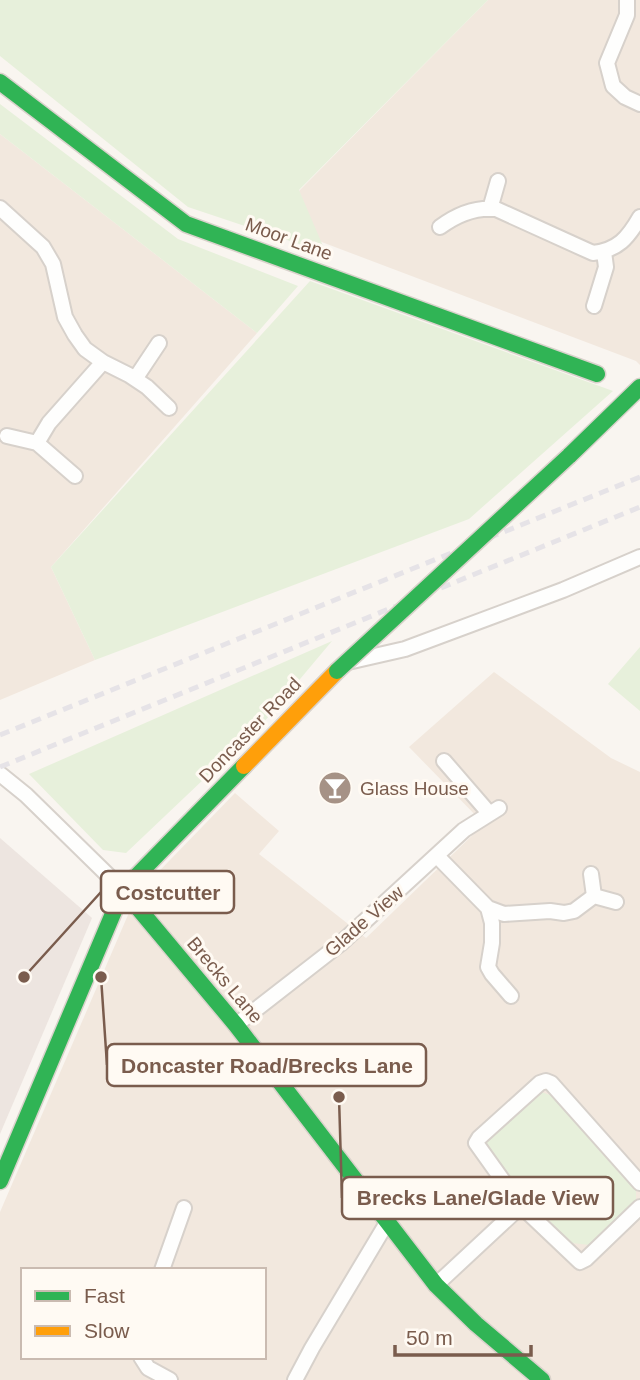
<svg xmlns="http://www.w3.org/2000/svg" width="640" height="1380" viewBox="0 0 640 1380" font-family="Helvetica,sans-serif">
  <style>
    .residential { fill: #f2e8de; fill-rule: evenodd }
    .industrial { fill: #ede5e0 }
    .green { fill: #e7f0db }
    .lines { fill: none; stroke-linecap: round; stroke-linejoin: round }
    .street-casing { stroke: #d7d1cb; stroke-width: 18 }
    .fast-casing { stroke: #d9d2cb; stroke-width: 19 }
    .slow-casing { stroke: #d9d2cb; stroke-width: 19 }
    .street { stroke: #fefefd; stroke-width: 14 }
    .fast { stroke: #30b455; stroke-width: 16 }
    .slow { stroke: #ff9f0a; stroke-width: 16 }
    .rail { stroke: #e6e3e7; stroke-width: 5; stroke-dasharray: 10 7; stroke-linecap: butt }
    .fast-bridge-casing { stroke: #d9d2cb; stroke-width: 19; stroke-linecap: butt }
    .fast-bridge { stroke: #30b455; stroke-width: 16 }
    .labels { text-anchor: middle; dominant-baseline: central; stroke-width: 6; stroke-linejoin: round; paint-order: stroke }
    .street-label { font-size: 19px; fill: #7a5c4d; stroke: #fffaf3 }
    .poi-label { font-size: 19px; fill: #7a5c4d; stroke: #fffaf3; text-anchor: start }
    .leader { fill: none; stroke: #7a5c4d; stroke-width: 2.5 }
    .callout-dot { fill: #7a5c4d; stroke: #fffaf3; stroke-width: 2.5 }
    .callout { fill: #fffaf3; stroke: #7a5c4d; stroke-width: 2.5 }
    .callout-label { font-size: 21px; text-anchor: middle; font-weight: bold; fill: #7a5c4d }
  </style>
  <rect width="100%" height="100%" fill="#f9f5f0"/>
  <path class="residential" d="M488,0h152v365l-4,-4 -317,-120 -20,-50z
    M0,134l257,199 -206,234 44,93 -95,40z
    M494,672l117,86 29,14v608h-640v-168l137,-318 98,-101 44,38 -20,23 107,84 118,-114 -75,-77zM23,1270h241v87h-241z"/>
  <path class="industrial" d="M0,838l92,80 -92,216z"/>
  <path class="green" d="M0,0h488l-189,190 27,63 -138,-46 -188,-151z
    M0,104l178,135 120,47 -41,47 -257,-199z
    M310,281l303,110 -144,128 -374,141 -44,-93z
    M332,641l-68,81 -138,131 -23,-3 -74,-76z
    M640,647v64l-32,-27z
    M538,1091l15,5 83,92v12l-47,45 -17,-2 -30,-26 -1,-15 -16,-17 -12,-1 -28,-37 4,-10z"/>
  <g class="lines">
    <defs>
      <path id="street" d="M627,0v15l-20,48 6,23 12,11 15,7
        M0,208l43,39 10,17 12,53 10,18 10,14 18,13 26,13 18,12 22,21
        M490,209l8,-28
        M440,227c16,-12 36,-20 56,-18l97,44c25,-3 35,-15 47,-36
        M594,306l12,-39 -2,-15
        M135,379l24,-36
        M7,436l30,7 38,33
        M37,443l12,-20 54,-61
        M348,662l57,-13 158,-59 77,-33
        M444,761l45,52
        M0,774l26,21 97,95
        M437,856l51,52 16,6 46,-3 14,2 10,-2 20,-15
        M591,874l3,22 22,6
        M488,908l4,15v20l-4,24 4,7 19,22
        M236,1025l104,-81 124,-114 35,-22
        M640,1183l-89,-100 -5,-2 -6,2 -61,55 -3,5 45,63 59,56 6,-3 54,-52
        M162,1270l22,-62
        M436,1285l85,-79
        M141,1357l7,11 22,12
        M295,1380l17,-32 76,-127"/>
      <path id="fast" d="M0,82l186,142 411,150
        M569,456l71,-69
        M123,890l113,135 200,260 40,39 66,56
        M0,1181l123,-291 121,-124"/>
      <path id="slow" d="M244,766l93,-95"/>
    </defs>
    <use href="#street" class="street-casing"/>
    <use href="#fast" class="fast-casing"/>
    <use href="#slow" class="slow-casing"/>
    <use href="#street" class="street"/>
    <use href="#fast" class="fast"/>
    <use href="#slow" class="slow"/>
    <path class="rail" d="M0,735l640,-258
      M0,767l640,-260"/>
    <defs>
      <path id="fast-bridge" d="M337,671l232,-215"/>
    </defs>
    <use href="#fast-bridge" class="fast-bridge-casing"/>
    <use href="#fast-bridge" class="fast-bridge"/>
  </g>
  <defs>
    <symbol id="bar-disc" viewBox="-11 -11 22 22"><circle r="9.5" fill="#a69286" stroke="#fffaf3"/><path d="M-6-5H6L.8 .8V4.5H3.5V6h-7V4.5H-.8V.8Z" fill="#fff"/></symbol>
  </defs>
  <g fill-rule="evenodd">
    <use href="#bar-disc" x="316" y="769" width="38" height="38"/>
  </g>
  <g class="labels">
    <g class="street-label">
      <text transform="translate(289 239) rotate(20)">Moor Lane</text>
      <text transform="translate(250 730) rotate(-46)">Doncaster Road</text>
      <text transform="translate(364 921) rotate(-41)">Glade View</text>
      <text transform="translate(225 980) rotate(50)">Brecks Lane</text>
    </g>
    <g class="poi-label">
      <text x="360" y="788">Glass House</text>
    </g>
  </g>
  <path class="leader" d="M24 977L101 892M101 977L107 1065M339 1097L342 1198"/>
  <g class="callout-dot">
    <circle cx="24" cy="977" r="7"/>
    <circle cx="101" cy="977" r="7"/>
    <circle cx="339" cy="1097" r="7"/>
  </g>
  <g class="callout">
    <rect x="101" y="871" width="133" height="42" rx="7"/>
    <rect x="107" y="1044" width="319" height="42" rx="7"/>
    <rect x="342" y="1177" width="271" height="42" rx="7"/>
  </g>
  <g class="callout-label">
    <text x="168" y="900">Costcutter</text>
    <text x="267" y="1073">Doncaster Road/Brecks Lane</text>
    <text x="478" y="1205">Brecks Lane/Glade View</text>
  </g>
  <rect x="21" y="1268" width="245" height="91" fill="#fffaf3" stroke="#cabbb1" stroke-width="2"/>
  <rect x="35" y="1291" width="35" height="10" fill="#30b455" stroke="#cabbb1" stroke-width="2"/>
  <text x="84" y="1303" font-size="21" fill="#7a5c4d">Fast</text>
  <rect x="35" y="1326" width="35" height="10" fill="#ff9f0a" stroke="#cabbb1" stroke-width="2"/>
  <text x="84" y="1338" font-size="21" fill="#7a5c4d">Slow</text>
  <path d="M395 1345v10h136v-10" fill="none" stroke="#7a5c4d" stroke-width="3.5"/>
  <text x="406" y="1345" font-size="21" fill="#7a5c4d" stroke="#fffaf3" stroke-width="5" paint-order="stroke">50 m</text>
</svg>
